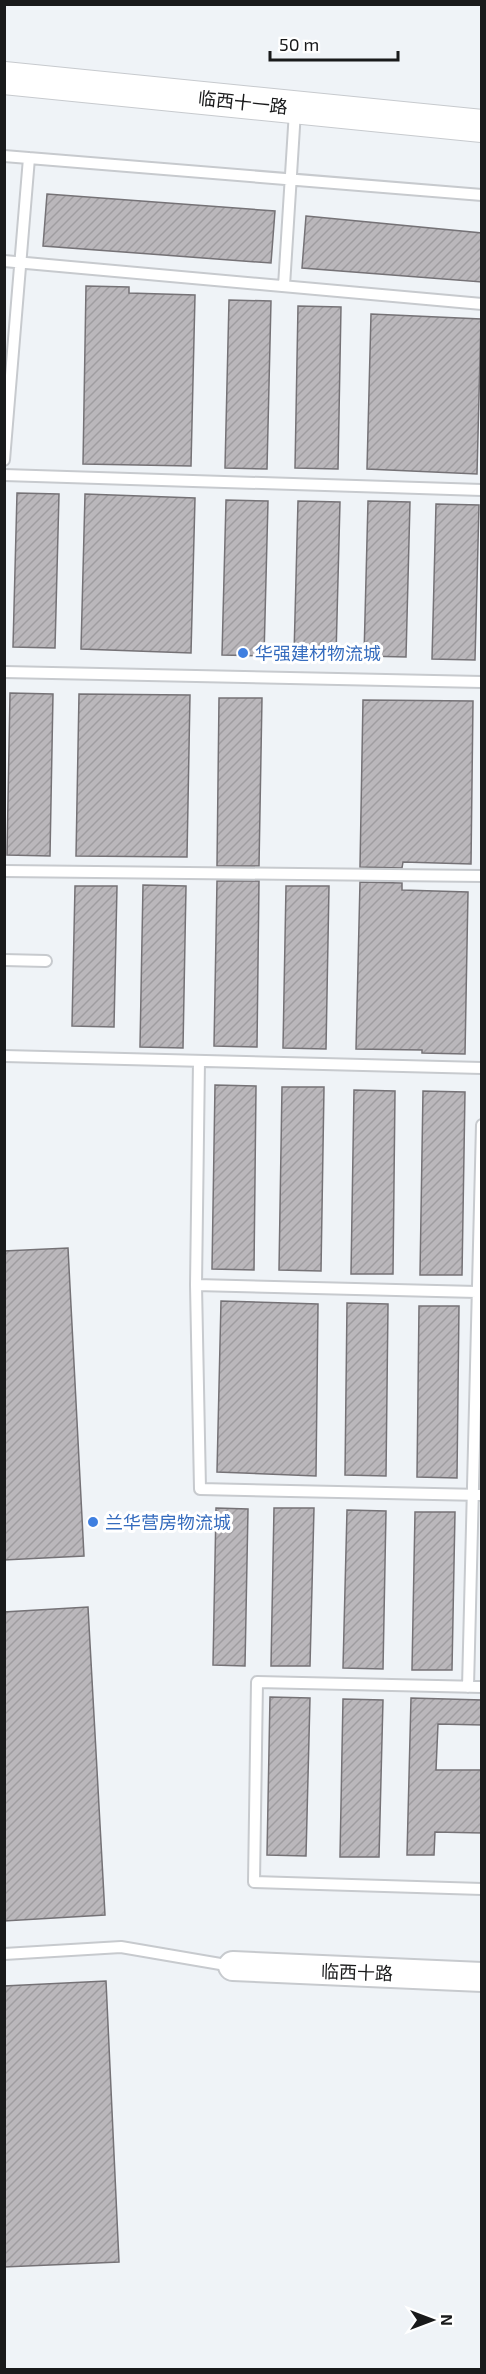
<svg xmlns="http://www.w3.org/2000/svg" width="486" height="2374" viewBox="0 0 486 2374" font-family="'Exo 2','Noto Sans SC',sans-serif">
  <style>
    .building { fill: url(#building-hatch); stroke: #757276; stroke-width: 1.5 }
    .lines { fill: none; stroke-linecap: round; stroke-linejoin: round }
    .lane-casing { stroke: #c7cace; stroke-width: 14 }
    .secondary-casing { stroke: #c7cace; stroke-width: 32 }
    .primary-casing { stroke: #c7cace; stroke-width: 34 }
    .lane { stroke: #fff; stroke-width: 10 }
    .secondary { stroke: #fff; stroke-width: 28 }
    .primary { stroke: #fff; stroke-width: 32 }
    .shop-dot { fill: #3f7fe0; stroke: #fff; stroke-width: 2 }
    .labels { text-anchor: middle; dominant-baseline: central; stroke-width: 6; stroke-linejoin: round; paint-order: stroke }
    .street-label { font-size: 18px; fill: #191a1b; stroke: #fff }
    .shop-label { font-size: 18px; fill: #366cbe; stroke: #fff; text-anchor: start }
  </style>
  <defs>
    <pattern id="building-hatch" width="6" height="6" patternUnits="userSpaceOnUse" patternTransform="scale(1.5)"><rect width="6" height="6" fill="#bab7bb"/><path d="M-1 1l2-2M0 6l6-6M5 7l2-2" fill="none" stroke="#9f9da0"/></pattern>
  </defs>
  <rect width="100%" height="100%" fill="#eff3f7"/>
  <path class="building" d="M47,194l228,17 -4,52 -228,-17z
    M306,216l176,17v49l-180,-14z
    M86,286l43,1v6l66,2 -4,171 -108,-2z
    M229,300l42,1 -4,168 -42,-1z
    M298,306l43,1 -3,162 -43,-1z
    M371,314l110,5 -4,155 -110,-5z
    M17,493l42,1 -4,154 -42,-1z
    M85,494l110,4 -4,155 -110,-4z
    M226,500l42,1 -4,155 -42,-1z
    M298,501l42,1 -4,154 -42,-1z
    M368,501l42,1 -4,155 -42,-1z
    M436,504l43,1 -4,155 -43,-1z
    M10,693l43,1 -3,162 -43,-1z
    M79,694l111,1 -3,162 -111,-1z
    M219,698h43l-3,168h-42z
    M363,700l110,1 -2,163 -68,-2 -1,6 -42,-1z
    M217,881h42l-2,166 -43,-1z
    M360,882l42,1v7l66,2 -3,162 -43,-1v-3l-66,-1z
    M143,885l43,1 -3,162 -43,-1z
    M75,886h42l-3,141 -42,-1z
    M286,886h43l-3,163 -43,-1z
    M215,1085l41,1 -2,184 -42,-1z
    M282,1087h42l-3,184 -42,-1z
    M354,1090l41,1 -2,183h-42z
    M423,1091l42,1 -3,183h-42z
    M68,1248l16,308 -80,4v-309z
    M221,1301l97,3 -2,172 -99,-4z
    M347,1303l41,1 -2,172 -41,-1z
    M419,1306h40l-2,172 -40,-1z
    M216,1508l32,1 -3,157 -32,-1z
    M274,1508h40l-4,158h-39z
    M347,1510l39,1 -3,158 -40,-1z
    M415,1512h40l-3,158h-40z
    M88,1607l17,308 -101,6v-309z
    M270,1697l40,1 -4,158 -39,-1z
    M411,1698l71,2v25l-44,-1 -2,46h46v63l-47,-1 -1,23h-27z
    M343,1699l40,1 -4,157h-39z
    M106,1981l13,281 -115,5v-281z"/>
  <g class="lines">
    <defs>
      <path id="lane" d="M4,156l478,39
        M4,261l478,43
        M284,286l11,-175
        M4,460l25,-302
        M4,475l478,15
        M4,672l478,10
        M4,871l478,5
        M4,960l42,1
        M4,1056l478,12
        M199,1061l-3,224 4,204 282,6
        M196,1285l281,7
        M468,1687l14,-562
        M482,1687l-225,-5 -3,200 228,7
        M4,1954l117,-7 111,19"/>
      <path id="secondary" d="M233,1966l249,11"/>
      <path id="primary" d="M4,78l478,48"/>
    </defs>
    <use href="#lane" class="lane-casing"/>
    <use href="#secondary" class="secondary-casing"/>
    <use href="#primary" class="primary-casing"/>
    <use href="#lane" class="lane"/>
    <use href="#secondary" class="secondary"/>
    <use href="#primary" class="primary"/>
  </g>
  <g class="shop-dot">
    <circle cx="243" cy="653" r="6"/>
    <circle cx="93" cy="1522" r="6"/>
  </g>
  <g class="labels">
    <g class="street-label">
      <text transform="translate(243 102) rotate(6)">临西十一路</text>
      <text transform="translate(357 1972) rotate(2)">临西十路</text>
    </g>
    <g class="shop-label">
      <text x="255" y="653">华强建材物流城</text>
      <text x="105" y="1522">兰华营房物流城</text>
    </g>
  </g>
  <rect width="486" height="2374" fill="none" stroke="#191a1b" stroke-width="12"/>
  <g transform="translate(432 2320) rotate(90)" stroke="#ffffff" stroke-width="4.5" paint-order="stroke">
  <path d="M0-4.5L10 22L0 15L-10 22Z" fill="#191a1b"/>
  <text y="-9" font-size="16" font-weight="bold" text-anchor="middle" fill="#191a1b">N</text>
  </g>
  <path d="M270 51v9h128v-9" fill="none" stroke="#191a1b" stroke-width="3"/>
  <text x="279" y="51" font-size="18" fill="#191a1b" stroke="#ffffff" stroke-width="4.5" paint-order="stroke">50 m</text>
</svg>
